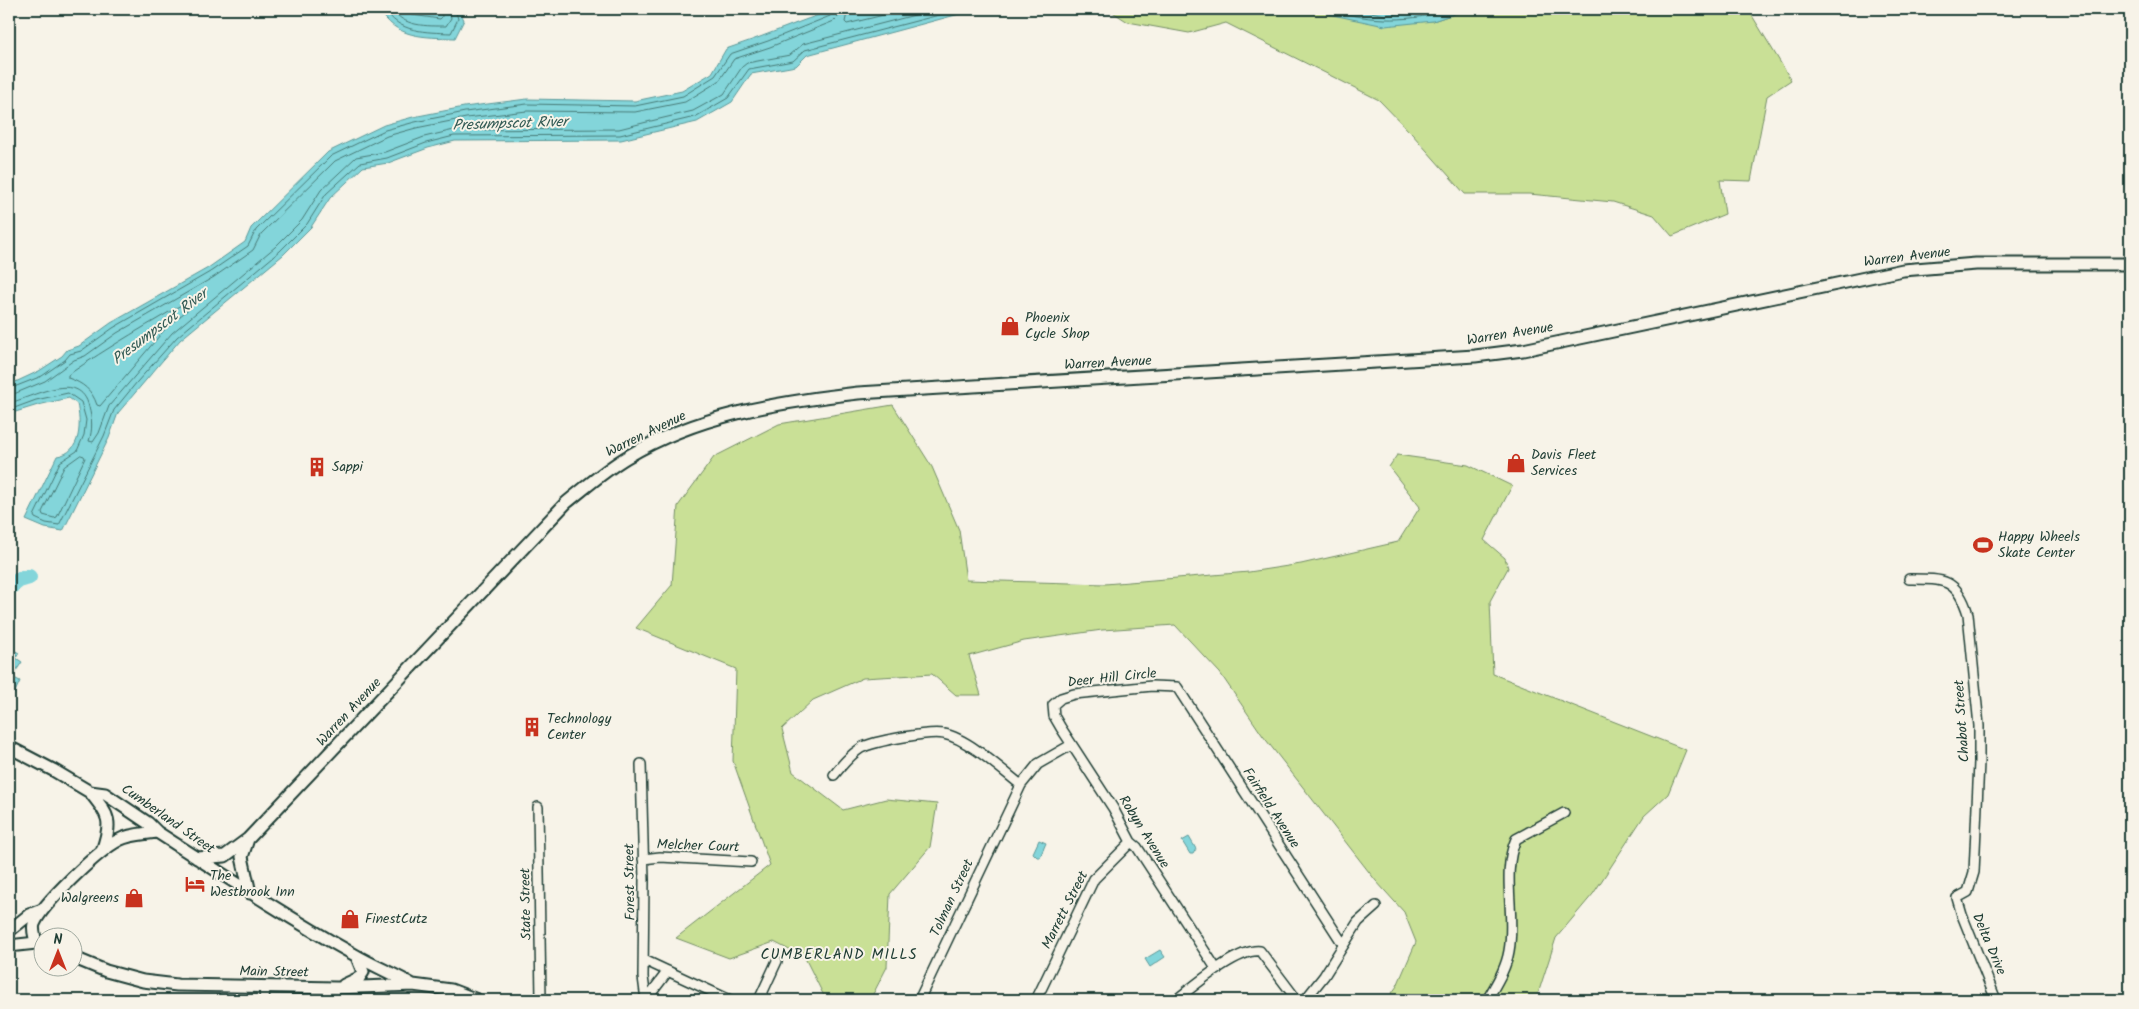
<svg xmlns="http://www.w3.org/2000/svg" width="2139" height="1009" viewBox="0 0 2139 1009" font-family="Kalam,sans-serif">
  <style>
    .green { fill: #c9e096; stroke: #748e65 }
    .water { fill: #83d5da; stroke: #5b9898 }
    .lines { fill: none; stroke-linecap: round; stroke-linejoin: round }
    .shore { stroke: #477a76; stroke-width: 1 }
    .river { stroke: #83d5da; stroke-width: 16 }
    .minor-casing { stroke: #1f3d34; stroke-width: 12 }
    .major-casing { stroke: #1f3d34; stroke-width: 15 }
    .minor { stroke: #f7f3e8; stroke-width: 9 }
    .major { stroke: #f7f3e8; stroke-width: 11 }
    .labels { text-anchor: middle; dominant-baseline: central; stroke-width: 4; stroke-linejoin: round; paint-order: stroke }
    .street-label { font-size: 14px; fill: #1f3d34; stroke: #f7f3e8 }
    .poi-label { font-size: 14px; fill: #1f3d34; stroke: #f7f3e8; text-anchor: start }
    .water-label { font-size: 15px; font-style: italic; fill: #335b55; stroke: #f7f3e8 }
    .neighbourhood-label { font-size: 15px; letter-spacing: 1px; fill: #1f3d34; stroke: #f7f3e8 }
  </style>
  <rect width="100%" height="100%" fill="#f7f3e8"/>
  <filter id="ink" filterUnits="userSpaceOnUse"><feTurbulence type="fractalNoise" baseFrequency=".02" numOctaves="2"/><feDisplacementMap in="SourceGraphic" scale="10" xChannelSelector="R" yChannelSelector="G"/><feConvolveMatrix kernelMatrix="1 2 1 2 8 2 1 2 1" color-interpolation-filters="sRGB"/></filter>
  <g filter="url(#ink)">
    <path class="green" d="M1108,9h214l6,5 105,7 36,-12h279l43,71 -24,16 -16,85 -31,-1 5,34 -53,22 -18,-21 -41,-13 -84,-8h-64l-53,-60 -33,-34 -153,-77 -37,10 -61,-11z
      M893,405l39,62 27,63 7,50 139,4 144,-12 52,-8 97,-22 22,-35 -31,-40 8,-12 71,10 44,21 -28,54 21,18 3,10 -18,33 3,73 193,76 -18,44 -24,22 -51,78 -37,44 -20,62h-149l10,-14 19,-44 -12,-30 -28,-31 -113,-145 -43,-63 -45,-48 -73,5 -78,11 -55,15 12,39h-25l-24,-21 -69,4 -50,22 -31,29 11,43 50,38 43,-11 51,5 -7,43 -40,47 -3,73 -17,33h-44l-21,-42 -31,-16 -45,16 -53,-20 94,-73 -37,-104 3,-92 -100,-41 36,-43 6,-79 36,-49 65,-33z"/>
    <path class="water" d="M379,9h80l5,11 -9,18c-31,-1 -59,1 -76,-29z
      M836,9h142l-171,46 -11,11 -45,8 -19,28 -35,20 -43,10 -33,8 -166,1 -27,7 -40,15 -25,4 -33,31 -19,29 -28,28 -103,85 -62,73 -9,25 -46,93 -18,-3 -19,-8 31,-64c25,-3 24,-33 20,-52l-8,-6 -31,7 -29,9v-29l30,-14 23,-15 5,-6 12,-4 32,-23 97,-55 37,-26 6,-14 77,-76 56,-27 29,-8 51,-10 63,-8 108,2 47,-10 30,-18 14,-24c37,-12 73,-28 110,-40z
      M1322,9h147l-36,12 -48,5 -57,-12z
      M9,647l10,6 -3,5 6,4 -10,15 8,4 -11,24z
      M1189,837l7,12 -3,5h-3l-8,-13z
      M1039,840l7,3 -6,14h-3l-4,-4z
      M1160,950l5,7 -15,10 -5,-8z"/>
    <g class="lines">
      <path class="shore" d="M385,9c13,24 41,23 66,24l7,-14 -3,-10
        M392,9c11,18 35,17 54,17l5,-8 -2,-9
        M402,9l10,6 28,4 2,-2 -1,-8
        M848,9l-3,13 2,2 61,-15
        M1330,9c41,14 82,13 123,0
        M1357,9l28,6 48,-6
        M195,297l3,1v3l-32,27 -66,78 -3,-1c-5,-15 -14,-22 -29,-27v-3c40,-28 84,-53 127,-78z
        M9,389l33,-13 23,-16 5,-6 11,-3 32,-23 97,-56 38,-26 8,-16 75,-74 54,-26 30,-8 50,-10 62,-8 108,2 48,-10 32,-20 15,-22 38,-13 62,-25 4,-7
        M9,396l36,-15 29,-21 11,-4 32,-23 97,-56 39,-27 8,-16 74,-73 52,-25 29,-8 50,-10 61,-7 108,1 50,-10 34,-21 15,-22 36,-12 64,-26 5,-5 2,-7
        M9,403c23,-5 71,-35 80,4 3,12 4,22 0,34l4,1 6,-9 10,-27 63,-73 103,-86 27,-27 19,-30 35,-33 29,-5 39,-15 30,-7 165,-1 32,-8 42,-10 31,-17 18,-27 5,-4 43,-8 13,-11 135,-35
        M9,410l27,-10 32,-7 13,9 5,18 -2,15 -7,16 -17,11 -26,54 1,2 11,5 13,2 45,-89 10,-26 23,-28 40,-45 103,-86 27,-27 19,-30 34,-31 27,-5 39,-15 28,-7 166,-1 33,-8 42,-10 33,-19 21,-29 44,-8 12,-11 157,-41
        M81,455l3,1 1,2 -28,59 -3,1 -11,-3 -1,-3 22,-45z"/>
      <path class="river" d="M9,588l10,-8 10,-3"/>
      <defs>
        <path id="minor" d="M1909,579c34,0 48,-1 59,35l11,112v36l-5,110 -6,20 -11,6 5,17 34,85
          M641,764l3,116 -1,97 3,23
          M834,775c8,-10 16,-20 27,-27 13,-7 69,-17 83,-14 23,4 58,36 77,51
          M538,807l3,193
          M643,859l17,-2 91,5
          M644,960l86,40
          M1217,970l-80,-123 -6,-5 -18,-34 -52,-80 -7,-12 -1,-11 8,-7 13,-4 78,-8 25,1 166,257
          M264,1000l1,-12
          M646,1000l22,-29
          M759,1000l18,-39
          M919,1000l102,-215 17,-21 33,-19
          M1036,1000l58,-121 37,-37
          M1176,1000c18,-14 62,-52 84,-49l37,49
          M1305,1000l19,-24 34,-54 18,-16
          M1487,1000c9,-16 19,-31 22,-49 7,-37 -8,-77 7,-112l48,-26"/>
        <path id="major" d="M9,747l44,23 37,22 15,2 43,29 9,9c65,42 130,85 198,123 19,11 39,19 58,30
          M90,792c19,24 23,28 12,59
          M248,839l-6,18 8,36
          M197,858l28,-2 23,-17 318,-336c20,-16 39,-33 61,-46 69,-42 152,-55 231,-64l617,-37 48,-6 380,-80 73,-6h154
          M9,931l20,-16 13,-5
          M36,943c-1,-7 -4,-13 -2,-19 8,-20 65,-74 85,-84 11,-6 25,-6 38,-8
          M9,946l27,-3 6,2
          M72,957l34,14 37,10 34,4 159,3 77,-3 38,5 26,10
          M344,985l15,-7 4,-6 -6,-15"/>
      </defs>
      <use href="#minor" class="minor-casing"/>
      <use href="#major" class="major-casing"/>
      <use href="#minor" class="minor"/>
      <use href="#major" class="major"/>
    </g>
  </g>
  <defs>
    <symbol id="shop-bare" viewBox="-9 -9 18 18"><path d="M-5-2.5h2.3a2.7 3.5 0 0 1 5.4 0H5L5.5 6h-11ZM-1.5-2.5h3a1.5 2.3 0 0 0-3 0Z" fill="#c8321e" stroke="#f7f3e8" stroke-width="2.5" paint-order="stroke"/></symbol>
    <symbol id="building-bare" viewBox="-9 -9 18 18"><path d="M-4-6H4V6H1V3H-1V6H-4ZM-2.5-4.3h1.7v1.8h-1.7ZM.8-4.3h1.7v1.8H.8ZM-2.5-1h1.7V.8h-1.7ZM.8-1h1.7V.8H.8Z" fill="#c8321e" stroke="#f7f3e8" stroke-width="2.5" paint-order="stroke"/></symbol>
    <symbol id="stadium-bare" viewBox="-9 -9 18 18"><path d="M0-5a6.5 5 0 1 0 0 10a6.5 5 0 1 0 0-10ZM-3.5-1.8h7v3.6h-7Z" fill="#c8321e" stroke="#f7f3e8" stroke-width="2.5" paint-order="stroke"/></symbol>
    <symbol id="hotel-bare" viewBox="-9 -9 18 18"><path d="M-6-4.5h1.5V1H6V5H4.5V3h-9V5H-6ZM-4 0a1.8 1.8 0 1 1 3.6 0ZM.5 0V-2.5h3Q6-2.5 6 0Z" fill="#c8321e" stroke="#f7f3e8" stroke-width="2.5" paint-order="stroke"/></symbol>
  </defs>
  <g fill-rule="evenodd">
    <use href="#shop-bare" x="996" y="312" width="28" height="28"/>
    <use href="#shop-bare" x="1502" y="449" width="28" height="28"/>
    <use href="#building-bare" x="303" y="453" width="28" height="28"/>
    <use href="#stadium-bare" x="1969" y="531" width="28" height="28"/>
    <use href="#building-bare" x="518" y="713" width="28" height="28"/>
    <use href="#hotel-bare" x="181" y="870" width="28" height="28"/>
    <use href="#shop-bare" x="120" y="884" width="28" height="28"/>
    <use href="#shop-bare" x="336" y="905" width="28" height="28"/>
  </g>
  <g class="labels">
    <g class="street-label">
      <text transform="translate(1907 257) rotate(-7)">Warren Avenue</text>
      <text transform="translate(1510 334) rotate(-9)">Warren Avenue</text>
      <text transform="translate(1108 363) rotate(-3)">Warren Avenue</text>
      <text transform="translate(646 434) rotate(-26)">Warren Avenue</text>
      <text transform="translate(1112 678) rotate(-6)">Deer Hill Circle</text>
      <text transform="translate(349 712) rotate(-47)">Warren Avenue</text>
      <text transform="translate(1962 721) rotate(-94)">Chabot Street</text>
      <text transform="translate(1271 808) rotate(57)">Fairfield Avenue</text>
      <text transform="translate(168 819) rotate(35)">Cumberland Street</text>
      <text transform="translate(1144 832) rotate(58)">Robyn Avenue</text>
      <text transform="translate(698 846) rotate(2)">Melcher Court</text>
      <text transform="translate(630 882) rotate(-91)">Forest Street</text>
      <text transform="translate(952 898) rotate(-65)">Tolman Street</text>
      <text transform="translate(526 904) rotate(-91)">State Street</text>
      <text transform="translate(1065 910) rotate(-63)">Marrett Street</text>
      <text transform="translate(1989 944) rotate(67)">Delta Drive</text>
      <text transform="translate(274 972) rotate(1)">Main Street</text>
    </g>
    <g class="poi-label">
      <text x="1025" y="318">Phoenix<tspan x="1025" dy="16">Cycle Shop</tspan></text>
      <text x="1531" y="455">Davis Fleet<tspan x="1531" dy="16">Services</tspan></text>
      <text x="332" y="467">Sappi</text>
      <text x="1998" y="537">Happy Wheels<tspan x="1998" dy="16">Skate Center</tspan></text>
      <text x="547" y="719">Technology<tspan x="547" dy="16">Center</tspan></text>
      <text x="210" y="876">The<tspan x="210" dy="16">Westbrook Inn</tspan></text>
      <text x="119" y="898" text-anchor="end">Walgreens</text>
      <text x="365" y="919">FinestCutz</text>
    </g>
    <g class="water-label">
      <text transform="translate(510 124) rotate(-2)">Presumpscot River</text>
      <text transform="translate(160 327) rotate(-37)">Presumpscot River</text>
    </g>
    <g class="neighbourhood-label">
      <text x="839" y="955">CUMBERLAND MILLS</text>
    </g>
  </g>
  <rect width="2139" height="1009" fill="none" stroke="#f7f3e8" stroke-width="30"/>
  <rect x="15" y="15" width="2109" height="979" fill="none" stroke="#1f3d34" stroke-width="2" filter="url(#ink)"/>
  <g transform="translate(58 952)"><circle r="24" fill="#f7f3e8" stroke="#a1aaa0"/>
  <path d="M0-4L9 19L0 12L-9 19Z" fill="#c8321e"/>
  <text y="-8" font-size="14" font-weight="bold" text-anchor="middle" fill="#1f3d34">N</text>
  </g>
</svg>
